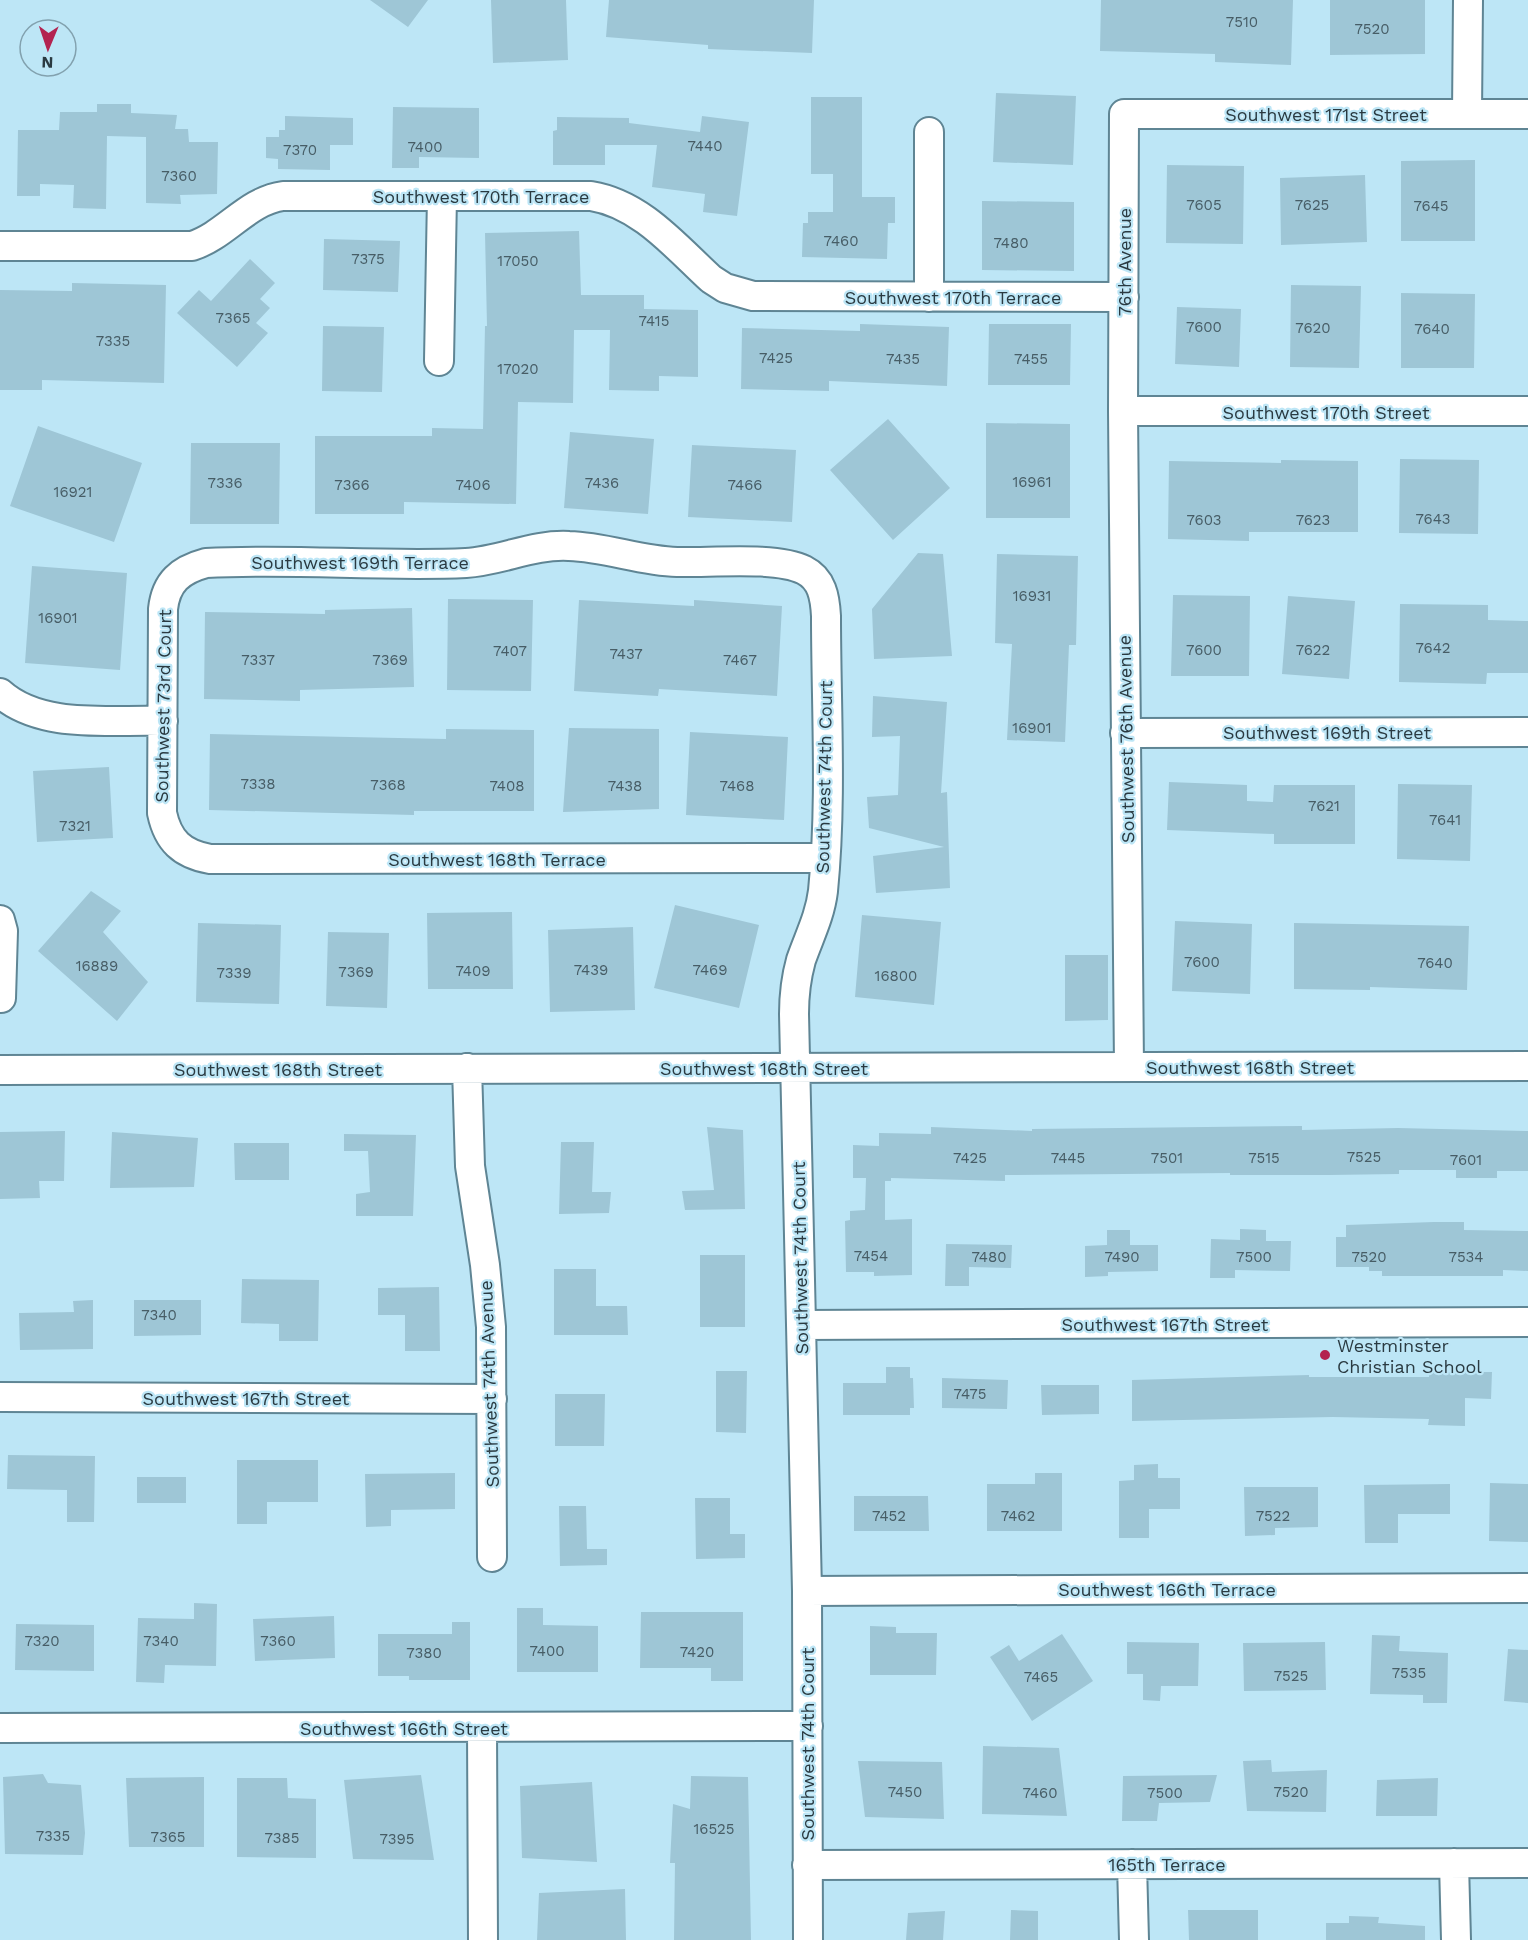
<svg xmlns="http://www.w3.org/2000/svg" width="1528" height="1940" viewBox="0 0 1528 1940" font-family="'Work Sans',sans-serif">
  <style>
    .building { fill: #9ec6d6 }
    .lines { fill: none; stroke-linecap: round; stroke-linejoin: round }
    .minor-casing { stroke: #5f8594; stroke-width: 32 }
    .minor { stroke: #fff; stroke-width: 28 }
    .poi-dot { fill: #b32350; stroke: #bde6f6; stroke-width: 2 }
    .labels { text-anchor: middle; dominant-baseline: central; stroke-width: 4.5; stroke-linejoin: round; paint-order: stroke }
    .number-label { font-size: 15px; fill: #475d66 }
    .street-label { font-size: 18px; fill: #2a3a41; stroke: #bde6f6 }
    .poi-label { font-size: 18px; fill: #2a3a41; stroke: #bde6f6; text-anchor: start }
  </style>
  <rect width="100%" height="100%" fill="#bde6f6"/>
  <path class="building" d="M370,0h58l-20,27z
    M491,0h75l2,60 -75,3z
    M609,0h205l-2,53 -104,-4v-4l-102,-8z
    M1101,0h192l-2,65 -76,-3v-8l-115,-3z
    M1330,0h95v54l-95,1z
    M996,93l80,3 -3,69 -80,-3z
    M811,97h51v100h33v26h-7l-1,36 -85,-2 1,-34h5v-11h25v-38h-22z
    M97,104h34v9l46,2 -2,14h13l1,13h29l-1,52 -37,1 1,9 -35,-1v-66l-39,-1 -1,73 -33,-1 1,-23 -34,-1v12h-23l1,-66h41l1,-18h37z
    M393,107l86,1v50l-60,-1v11h-27z
    M285,116l68,2v27h-23v25l-52,-1v-10l-12,-1v-21h13v-7h6z
    M702,116l47,6 -12,94 -34,-4 2,-18 -53,-7 5,-42h-52v20h-52v-34l4,-1v-13l72,1v5l71,9z
    M1475,160v81h-74v-80z
    M1167,165l77,1 -1,78 -77,-1z
    M1365,175l2,67 -86,3 -1,-67z
    M982,201l92,1v69l-92,-1z
    M579,231l2,64h63v14l54,1v67l-39,-1v15l-50,-1 1,-60h-36l-1,73 -55,-1 -2,102 -112,-2v12h-89v-78h117v-8l51,1 2,-103h2l-2,-93z
    M324,239l76,2 -2,51 -75,-2z
    M250,259l25,24 -15,16 10,9 -14,15 12,10 -31,34 -60,-54 22,-23 12,11z
    M72,283l94,2 -2,98 -122,-3v10h-42v-100l72,1z
    M1291,285l70,1 -2,82 -69,-1z
    M1401,293l74,1 -1,74h-73z
    M1177,307l64,2 -2,58 -64,-3z
    M860,324l89,3 -2,59 -118,-5v10l-88,-2 1,-61 118,3z
    M989,324h82l-1,61h-82z
    M323,326l61,1 -2,65 -60,-1z
    M888,419l62,69 -57,52 -63,-70z
    M986,423l84,1v94h-84z
    M38,426l104,37 -28,79 -104,-36z
    M570,432l84,7 -6,75 -84,-6z
    M191,443h89l-1,81h-89z
    M692,445l104,5 -4,72 -104,-5z
    M1400,459l79,1 -1,74 -79,-1z
    M1281,460l77,1v71h-109v9l-81,-2 1,-78 112,2z
    M918,553l25,1 9,102 -78,3 -2,-50z
    M997,554l81,2 -2,89h-7l-4,97 -58,-2 5,-96 -17,-1z
    M32,566l95,7 -7,97 -95,-7z
    M1173,595l77,1 -1,80h-78z
    M1288,596l67,5 -6,78 -67,-5z
    M448,599l85,1 -2,91 -84,-1z
    M579,600l115,6v-6l88,6 -5,90 -118,-7 -1,7 -84,-5z
    M1400,604l88,1v15l40,1v52h-41l-1,11 -87,-2z
    M412,608l2,79 -114,3v11l-96,-2 1,-87 120,2v-4z
    M873,696l74,6 -6,91 6,-1 3,96 -74,5 -3,-37 71,-9 -75,-19 -2,-31 31,-2 2,-59 -28,1z
    M569,728l90,1v80l-96,3z
    M446,729l88,1v81h-120v4l-205,-5 1,-76 236,5z
    M690,732l98,5 -4,83 -98,-5z
    M109,767l4,71 -76,4 -4,-71z
    M1169,782l78,3v16l26,1 1,-17h81v59h-81v-10l-107,-4z
    M1398,784l74,1 -2,76 -73,-2z
    M91,891l30,20 -18,21 45,50 -31,39 -79,-70z
    M675,905l84,20 -20,83 -85,-20z
    M512,912l1,77h-85l-1,-76z
    M862,915l79,7 -7,83 -79,-8z
    M1175,921l77,3 -2,70 -78,-3z
    M198,923l83,2 -2,79 -83,-2z
    M1294,923l175,3 -2,64 -97,-3v3l-76,-1z
    M633,927l2,83 -85,2 -2,-82z
    M328,932l61,1 -2,75 -61,-2z
    M1065,955h43v65l-43,1z
    M1302,1126v4l96,-2 130,3v40h-31v7h-41v-8h-57v4l-70,1h-99v-2l-225,2v6l-114,-3v3h-6v39l27,-1v56l-38,1v-4h-28l-1,-51 5,-1v-9l15,-1 1,-32h-13v-33l26,1v-13l52,1v-7l101,4v-2z
    M707,1127l36,3 2,79 -60,1 -3,-19 32,-1z
    M65,1131l-1,50h-25l1,17 -40,1v-67z
    M112,1132l86,6 -4,49 -84,1z
    M344,1134l72,1 -3,81h-57v-22l14,-2 -2,-41h-24z
    M561,1142h33l-2,50h19l-2,21 -50,1z
    M234,1143h55v37h-54z
    M1434,1222h30v8l64,1v40l-25,-1v6h-121v-5h-13v-4h-33v-30h10v-12z
    M1240,1229l26,1v11h25l-1,30 -55,-1v8h-25l1,-39 29,1z
    M1107,1230h23v15h28v26l-50,1v4l-23,1v-31l22,-1z
    M946,1244l66,1 -1,23 -42,-1v19h-24z
    M700,1255h45v72h-45z
    M554,1269h42v37h31l1,29h-74z
    M242,1279l77,1 -1,61h-39v-17l-38,-1z
    M439,1287l1,64h-35v-36h-27v-27z
    M93,1300v49l-73,1 -1,-37 55,-1 -1,-11z
    M134,1300h67v35l-67,1z
    M886,1367h24v11h3l1,30h-4v7h-67v-32h43z
    M716,1371h31l-1,62 -30,-1z
    M1429,1372h63l-1,27 -26,-1v28l-37,-1 1,-6 -96,-2 -201,4v-41l177,-5v2h120z
    M942,1378l66,2 -1,29 -65,-1z
    M1041,1385h58v29l-57,1z
    M555,1394h50l-1,52h-49z
    M8,1455l87,1 -1,66h-27v-32l-60,-1z
    M237,1460h81v42h-51v22h-30z
    M1158,1464v14h22v31h-31v29h-30v-57l15,-1v-15z
    M455,1473v36l-64,1v16l-25,1 -1,-53z
    M1035,1473h27v58h-75v-47h48z
    M137,1477h49v26h-49z
    M1490,1483l38,1v58l-39,-1z
    M1450,1484v30h-52v29h-33l-1,-58z
    M1244,1487h74v40l-43,1v7l-30,1z
    M854,1496h74l1,35h-75z
    M695,1498h35v36h15v24l-49,1z
    M559,1506h27l1,43h20v16l-47,1z
    M194,1603l23,1 -1,62 -51,-1 -1,18 -28,-1 2,-64 56,1z
    M517,1608h26v17l55,1v46h-81z
    M641,1612h102v69h-32v-13h-71z
    M334,1616l1,42 -80,3 -2,-42z
    M452,1622h18v58h-61v-4h-31v-42h74z
    M16,1624l78,1v46l-79,-1z
    M870,1626l26,1v6h41l-1,42h-66z
    M1062,1634l31,47 -61,40 -42,-64 19,-12 10,16z
    M1372,1635l28,1 -1,15 49,2 -1,50h-24v-8l-53,-1z
    M1127,1642l72,1 -1,43h-37l-1,15 -17,-1v-26h-16z
    M1325,1642l1,48 -82,1 -1,-48z
    M1508,1649l20,1v53l-24,-2z
    M983,1746l76,2 8,68 -85,-2z
    M1271,1760l1,12 55,-2 -1,42 -79,-1 -4,-50z
    M858,1761l84,1 2,57 -79,-2z
    M43,1774l5,9 33,2 4,48 -2,22 -78,-1 -2,-77z
    M421,1775l13,85 -81,-1 -9,-79z
    M1217,1775l-7,27 -51,1 -2,18h-35l1,-45z
    M691,1776l57,1 3,163h-77l1,-77h-5l3,-59 17,5z
    M204,1777v70h-75l-3,-69z
    M237,1778h50l1,20 28,1v59l-79,-1z
    M1438,1778l-1,38h-61l1,-36z
    M592,1782l5,80 -75,-4 -2,-72z
    M625,1889l1,51h-89l2,-47z
    M1011,1910l27,1v29h-28z
    M1188,1910h70v30h-69z
    M945,1911l-2,29h-37l2,-27z
    M1349,1916l30,1 -1,6 47,3v14h-99v-17h23z"/>
  <g class="lines">
    <defs>
      <path id="minor" d="M1467,114l1,-114
        M929,132v165
        M0,246h192c34,-11 55,-45 91,-50h308c50,8 85,51 120,83l14,9 28,8 371,1
        M439,361l3,-165
        M1123,411h405
        M0,693c41,37 111,26 163,28
        M1125,733l403,-1
        M0,920l3,11 -2,67
        M1129,1067l-6,-656 1,-297h404
        M467,1068l3,98 15,99 6,62 1,230
        M0,1070l1528,-4
        M801,1325l727,-3
        M0,1397l492,2
        M807,1591l721,-3
        M0,1728l808,-2
        M482,1728l1,212
        M1454,1863l2,77
        M1132,1864l2,76
        M807,1865l721,-2
        M808,1940l-1,-349 -13,-577c0,-18 2,-36 7,-54 8,-23 19,-44 22,-69 9,-90 3,-185 3,-275 -1,-19 -4,-37 -22,-46 -27,-14 -95,-7 -127,-8 -37,-1 -71,-15 -108,-16 -36,-2 -68,15 -103,17 -87,4 -174,-5 -260,0 -26,7 -40,19 -43,46l-1,204c6,28 20,41 48,46l615,-1"/>
    </defs>
    <use href="#minor" class="minor-casing"/>
    <use href="#minor" class="minor"/>
  </g>
  <circle class="poi-dot" cx="1325" cy="1355" r="6"/>
  <g class="labels">
    <g class="number-label">
      <text x="1242" y="22">7510</text>
      <text x="1372" y="29">7520</text>
      <text x="705" y="146">7440</text>
      <text x="425" y="147">7400</text>
      <text x="300" y="150">7370</text>
      <text x="179" y="176">7360</text>
      <text x="1204" y="205">7605</text>
      <text x="1312" y="205">7625</text>
      <text x="1431" y="206">7645</text>
      <text x="841" y="241">7460</text>
      <text x="1011" y="243">7480</text>
      <text x="368" y="259">7375</text>
      <text x="518" y="261">17050</text>
      <text x="233" y="318">7365</text>
      <text x="654" y="321">7415</text>
      <text x="1204" y="327">7600</text>
      <text x="1313" y="328">7620</text>
      <text x="1432" y="329">7640</text>
      <text x="113" y="341">7335</text>
      <text x="776" y="358">7425</text>
      <text x="903" y="359">7435</text>
      <text x="1031" y="359">7455</text>
      <text x="518" y="369">17020</text>
      <text x="1032" y="482">16961</text>
      <text x="225" y="483">7336</text>
      <text x="602" y="483">7436</text>
      <text x="352" y="485">7366</text>
      <text x="473" y="485">7406</text>
      <text x="745" y="485">7466</text>
      <text x="73" y="492">16921</text>
      <text x="1433" y="519">7643</text>
      <text x="1204" y="520">7603</text>
      <text x="1313" y="520">7623</text>
      <text x="1032" y="596">16931</text>
      <text x="58" y="618">16901</text>
      <text x="1433" y="648">7642</text>
      <text x="1204" y="650">7600</text>
      <text x="1313" y="650">7622</text>
      <text x="510" y="651">7407</text>
      <text x="626" y="654">7437</text>
      <text x="258" y="660">7337</text>
      <text x="390" y="660">7369</text>
      <text x="740" y="660">7467</text>
      <text x="1032" y="728">16901</text>
      <text x="258" y="784">7338</text>
      <text x="388" y="785">7368</text>
      <text x="507" y="786">7408</text>
      <text x="625" y="786">7438</text>
      <text x="737" y="786">7468</text>
      <text x="1324" y="806">7621</text>
      <text x="1445" y="820">7641</text>
      <text x="75" y="826">7321</text>
      <text x="1202" y="962">7600</text>
      <text x="1435" y="963">7640</text>
      <text x="97" y="966">16889</text>
      <text x="591" y="970">7439</text>
      <text x="710" y="970">7469</text>
      <text x="473" y="971">7409</text>
      <text x="356" y="972">7369</text>
      <text x="234" y="973">7339</text>
      <text x="896" y="976">16800</text>
      <text x="1364" y="1157">7525</text>
      <text x="970" y="1158">7425</text>
      <text x="1068" y="1158">7445</text>
      <text x="1167" y="1158">7501</text>
      <text x="1264" y="1158">7515</text>
      <text x="1466" y="1160">7601</text>
      <text x="871" y="1256">7454</text>
      <text x="989" y="1257">7480</text>
      <text x="1122" y="1257">7490</text>
      <text x="1254" y="1257">7500</text>
      <text x="1369" y="1257">7520</text>
      <text x="1466" y="1257">7534</text>
      <text x="159" y="1315">7340</text>
      <text x="970" y="1394">7475</text>
      <text x="889" y="1516">7452</text>
      <text x="1018" y="1516">7462</text>
      <text x="1273" y="1516">7522</text>
      <text x="42" y="1641">7320</text>
      <text x="161" y="1641">7340</text>
      <text x="278" y="1641">7360</text>
      <text x="547" y="1651">7400</text>
      <text x="697" y="1652">7420</text>
      <text x="424" y="1653">7380</text>
      <text x="1409" y="1673">7535</text>
      <text x="1291" y="1676">7525</text>
      <text x="1041" y="1677">7465</text>
      <text x="905" y="1792">7450</text>
      <text x="1291" y="1792">7520</text>
      <text x="1040" y="1793">7460</text>
      <text x="1165" y="1793">7500</text>
      <text x="714" y="1829">16525</text>
      <text x="53" y="1836">7335</text>
      <text x="168" y="1837">7365</text>
      <text x="282" y="1838">7385</text>
      <text x="397" y="1839">7395</text>
    </g>
    <g class="street-label">
      <text x="1326" y="114">Southwest 171st Street</text>
      <text x="481" y="196">Southwest 170th Terrace</text>
      <text transform="translate(1124 262) rotate(-90)">76th Avenue</text>
      <text x="953" y="297">Southwest 170th Terrace</text>
      <text x="1326" y="412">Southwest 170th Street</text>
      <text x="360" y="562">Southwest 169th Terrace</text>
      <text transform="translate(163 706) rotate(-89)">Southwest 73rd Court</text>
      <text x="1327" y="732">Southwest 169th Street</text>
      <text transform="translate(1126 739) rotate(-91)">Southwest 76th Avenue</text>
      <text transform="translate(824 777) rotate(-89)">Southwest 74th Court</text>
      <text x="497" y="859">Southwest 168th Terrace</text>
      <text x="1250" y="1067">Southwest 168th Street</text>
      <text x="764" y="1068">Southwest 168th Street</text>
      <text x="278" y="1069">Southwest 168th Street</text>
      <text transform="translate(800 1258) rotate(-91)">Southwest 74th Court</text>
      <text x="1165" y="1324">Southwest 167th Street</text>
      <text transform="translate(489 1384) rotate(-92)">Southwest 74th Avenue</text>
      <text x="246" y="1398">Southwest 167th Street</text>
      <text x="1167" y="1589">Southwest 166th Terrace</text>
      <text x="404" y="1728">Southwest 166th Street</text>
      <text transform="translate(807 1744) rotate(-90)">Southwest 74th Court</text>
      <text x="1167" y="1864">165th Terrace</text>
    </g>
    <g class="poi-label">
      <text x="1337" y="1345">Westminster<tspan x="1337" dy="21">Christian School</tspan></text>
    </g>
  </g>
  <g transform="translate(48 48) rotate(182)"><circle r="28" fill="#bde6f6" stroke="#82a1ae" stroke-width="1.5"/>
  <path d="M0-4.5L10 22L0 15L-10 22Z" fill="#b32350"/>
  <text y="-9" font-size="16" font-weight="bold" text-anchor="middle" fill="#2a3a41">N</text>
  </g>
</svg>
